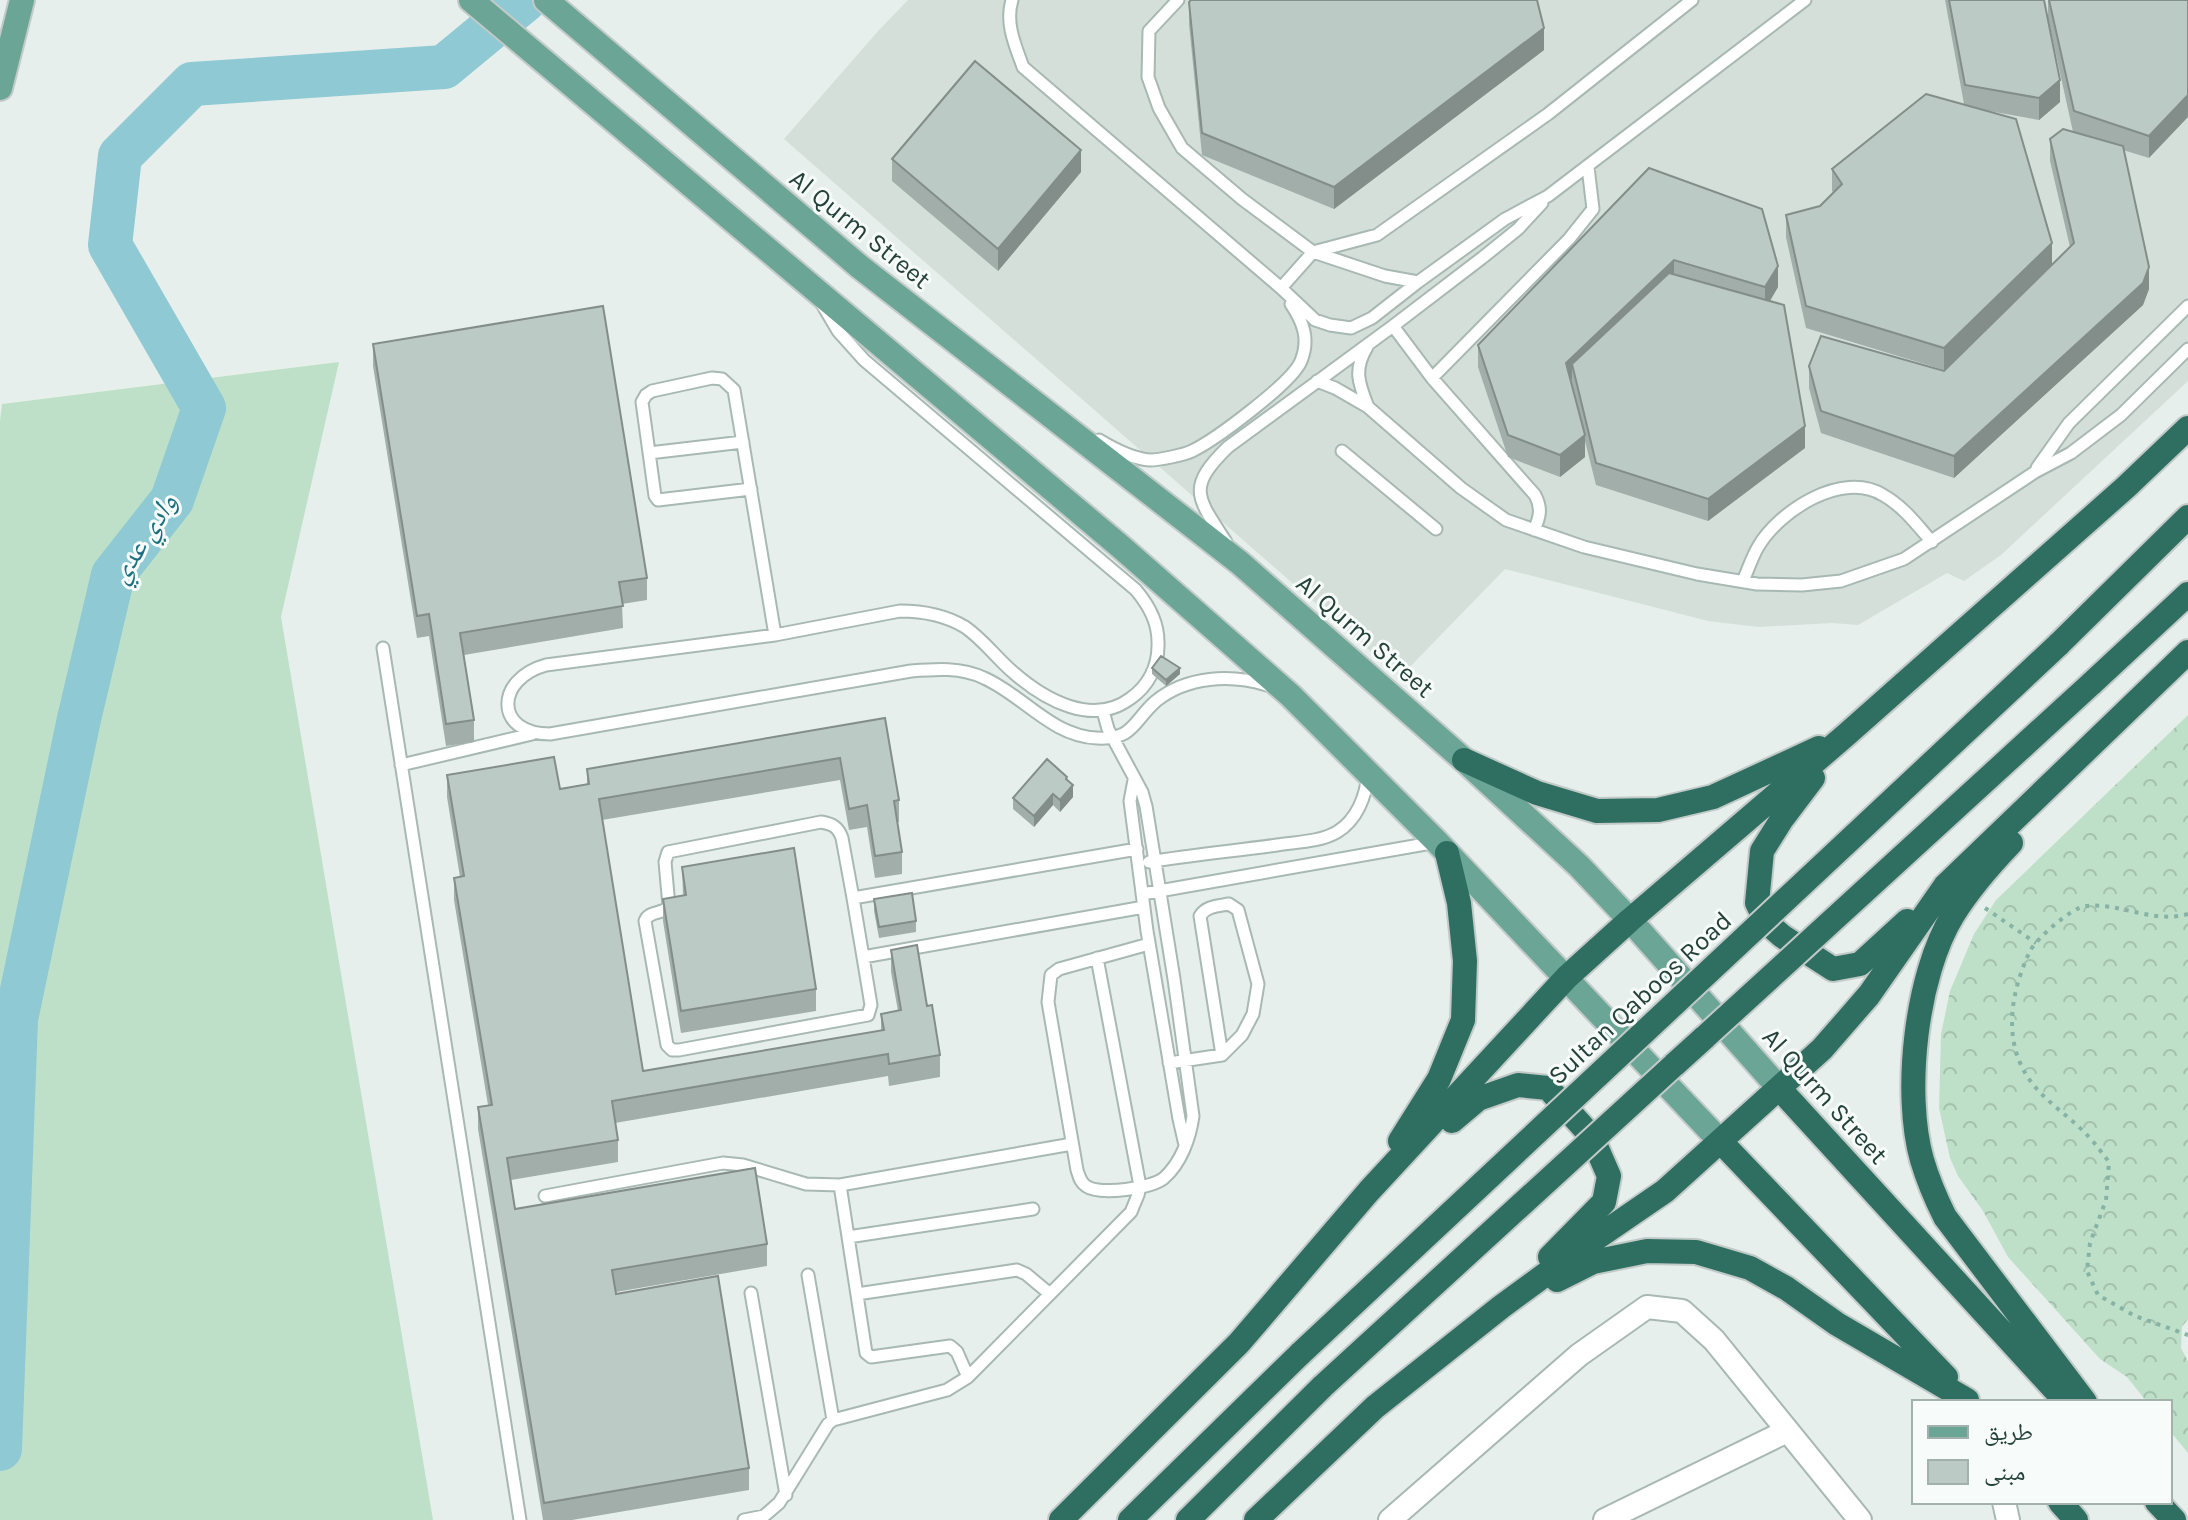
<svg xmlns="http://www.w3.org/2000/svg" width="2188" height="1520" viewBox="0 0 2188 1520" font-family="Karla,'Noto Naskh Arabic',sans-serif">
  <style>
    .built { fill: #d4dfda }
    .grass { fill: #bfe0c8 }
    .forest { fill: url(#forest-crowns) }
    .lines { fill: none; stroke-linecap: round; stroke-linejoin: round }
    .river { stroke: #8ec9d4; stroke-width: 44 }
    .lane-casing { stroke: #a8b8b2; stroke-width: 15 }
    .street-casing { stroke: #a8b8b2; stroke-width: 26 }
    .primary-casing { stroke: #c2cac8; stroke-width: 28 }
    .highway-casing { stroke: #c2cac8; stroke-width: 28 }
    .path { stroke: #86b3a5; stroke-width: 4; stroke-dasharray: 4 6; stroke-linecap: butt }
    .lane { stroke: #fff; stroke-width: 11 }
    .street { stroke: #fff; stroke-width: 22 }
    .primary { stroke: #6aa596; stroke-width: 24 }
    .highway { stroke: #2f6f62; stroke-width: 24 }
    .highway-bridge-casing { stroke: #c2cac8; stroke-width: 28; stroke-linecap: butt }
    .highway-bridge { stroke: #2f6f62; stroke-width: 24 }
    .wall { fill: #a1aea9 }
    .shaded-wall { fill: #838d89 }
    .building { fill: #bbcac4; stroke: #838d89; stroke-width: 2 }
    .labels { text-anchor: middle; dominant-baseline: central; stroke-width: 6; stroke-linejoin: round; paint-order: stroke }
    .street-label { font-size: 26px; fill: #24423a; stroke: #f7fbf9 }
    .water-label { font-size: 28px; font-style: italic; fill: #1c6f80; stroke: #f7fbf9 }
  </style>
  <defs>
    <pattern id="forest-crowns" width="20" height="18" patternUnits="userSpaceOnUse" patternTransform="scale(2)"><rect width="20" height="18" fill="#bfe0c8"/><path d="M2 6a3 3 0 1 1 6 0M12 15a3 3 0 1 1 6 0" fill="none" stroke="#a4c1ad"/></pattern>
  </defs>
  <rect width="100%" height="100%" fill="#e6efeb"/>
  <path class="built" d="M908,0h1280v381l-187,174 -37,26 -17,-8 -89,52 -26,-2 -74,4 -50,-6 -203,-52 -105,108 -616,-538 95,-109z"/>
  <path class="grass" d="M339,362l-58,255 152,903h-433v-1099l2,-17z"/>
  <path class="forest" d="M2188,715v604l-6,8 -1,21 7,13v92l-18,-22v-29h-23l-20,-25 -27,-18 -92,-102 -25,-46 -25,-35 -8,-18 -11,-50 2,-74 9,-43 24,-57 22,-34z"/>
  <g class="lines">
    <path class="river" d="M0,1449l16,-430 63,-300 34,-144 59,-75 32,-92 -94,-163 10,-89 72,-72 252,-17 81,-67"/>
    <defs>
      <path id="lane" d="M1012,0c-7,23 3,45 11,67l258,221 34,32 15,5 21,3 21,-10 46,-36 87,-63 43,-23 257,-196
        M1178,0l-29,31 -1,46 11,31 23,40 60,51 71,53 72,24 33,6
        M1281,288l32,-36 64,-17 171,-121 144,-114
        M822,304l16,27 26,29 272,230c14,17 23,34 22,56 0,21 -10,40 -27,52 -38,29 -86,2 -117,-25 -17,-14 -30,-33 -49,-46 -20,-12 -42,-16 -65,-16l-125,24 -229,30c-51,14 -52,69 4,69l361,-63c25,-2 50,-4 73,7 39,17 67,58 113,60 37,2 36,-17 59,-37 31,-25 75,-27 111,-16
        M1393,326l39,52 137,-139 24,-30 -5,-42
        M1367,347c-14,23 -8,37 1,60
        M1432,378l103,117c7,13 5,22 -1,35
        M1317,381l18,7 33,19 93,81 45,32 78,27 113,27 60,10 45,1 39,-4 63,-22 131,-87 36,-19 50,-38 67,-66
        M1099,440c15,9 34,19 51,20 9,0 34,-5 42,-9 23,-11 101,-69 109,-90 9,-22 2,-39 -10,-57
        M1342,451l94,78
        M649,453l94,-11
        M2037,468l32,-45 119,-117
        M751,489l-93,11 -3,-4 -13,-94 4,-7 6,-4 60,-13 10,1 12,11 41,245
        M1226,542c-29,-45 -40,-54 2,-95l165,-121 89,-68 36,-29 24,-26
        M1743,581c5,-11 9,-24 15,-34 21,-36 84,-77 125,-52 20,11 34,30 49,47
        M383,648l137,872
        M1103,711l5,18 34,63 4,14 28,173 19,137c-3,22 -12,47 -29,62 -12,10 -64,18 -78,8 -6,-4 -7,-10 -9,-16l-29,-168 3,-27 8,-6 90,-25
        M401,765l131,-31
        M1134,780l-4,21 17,130 32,188 6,26
        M1137,849l-284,49 10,59 281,-50
        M1149,862c42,-7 85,-11 128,-17 19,-3 43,-3 60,-13 20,-12 29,-36 31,-58
        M1142,894l295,-52
        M853,898l-11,-60c-4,-11 -9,-14 -21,-16l-153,30 -3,10 4,44c-6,9 -20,4 -24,15l22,124 5,5h7l189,-35 3,-10 -8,-48
        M1169,1063l53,-8 20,-20 11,-21 5,-30 -20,-74 -9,-6c-11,2 -23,2 -29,12l22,139
        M545,1196l178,-33 20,2 63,19 34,1
        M848,1237l185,-28
        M808,1275l25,145
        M751,1293l35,202
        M857,1294l160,-24 9,4 24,20
        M968,1377l-11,-25 -7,-6 -79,11 -5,-4 -26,-168 232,-41
        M744,1520l20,-4 15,-13 49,-79 5,-4 114,-30 21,-13 163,-165 7,-17 2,-9 -43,-228"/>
      <path id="street" d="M2004,1502l4,18
        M1390,1520l189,-165 68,-48 35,4 32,29 146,180
        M1605,1520l182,-89"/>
      <path id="primary" d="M471,0l650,547 169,148 147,147 284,300
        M546,0l314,267 380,296 224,197 115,106 51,54 149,168
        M0,88l22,-88"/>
      <path id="highway" d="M2058,645l130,-128
        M2091,684l97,-90
        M1464,760l73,33 60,18 61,-1 55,-13 106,-49
        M1813,778l-31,41 -20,32 -5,52 10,20 15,13 51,33 27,-5 47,-43
        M2011,843c-21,22 -42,46 -58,72 -37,60 -50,178 -31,245 6,20 14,39 23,57l140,185
        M1674,1065l31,-28
        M1779,1088l287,314
        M1452,1121l26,-22 40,-14 30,3 44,49 17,39 -5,26 -54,55
        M1400,1141l39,-62 24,-59 2,-59 -6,-58 -12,-50
        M1721,1142l225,235
        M1557,1280l36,-18 54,-11 49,1 54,16 36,20 51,36 130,76
        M2060,1502l16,18
        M2157,1502l17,18
        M1061,1520l178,-177 130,-152 198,-214 63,-57 216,-185 280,-248 62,-59
        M1130,1520l171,-167
        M1188,1520l135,-134
        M1256,1520l119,-113 126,-100 75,-55 89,-61 157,-142 47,-54 76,-109 243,-234"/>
    </defs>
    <use href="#lane" class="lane-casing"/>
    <use href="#street" class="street-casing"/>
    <use href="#primary" class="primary-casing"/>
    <use href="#highway" class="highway-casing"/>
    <path class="path" d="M1985,908l51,35
      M2188,914c-36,10 -69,-12 -102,-8 -14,1 -50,33 -56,45 -19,40 -28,89 -1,128 16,23 42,38 61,59 7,8 13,16 19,24l-3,38 -16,43 -3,28 11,24 37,21 53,19"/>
    <use href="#lane" class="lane"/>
    <use href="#street" class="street"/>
    <use href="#primary" class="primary"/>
    <use href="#highway" class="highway"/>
    <defs>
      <path id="highway-bridge" d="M1705,1037l386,-353
        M1301,1353l757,-708
        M1323,1386l351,-321"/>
    </defs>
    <use href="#highway-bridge" class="highway-bridge-casing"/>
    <use href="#highway-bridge" class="highway-bridge"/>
  </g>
  <path class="wall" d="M1945,0h99l16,102 -21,18 -50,-9 63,154 18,-18 -20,-86v-22l23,-7 -25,-114v-18h140l-39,158 -26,-8 26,139 -6,16 -189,173 -133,-45 -12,-45v-22l135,4 -138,-42 -20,-91v-22l34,-9 14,-13 -2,-2v-22l132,-65z
    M1189,2l355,48 -210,159 -132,-54 -13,-131z
    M892,159l189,13 -83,99 -106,-90z
    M1649,168l129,119 -8,14 35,147 -97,73 -112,-36 -11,-44v16l-25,20 -52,-20 -30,-90v-22z
    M373,344l274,234v22l-25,4 1,24 -159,27 10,65v22l-28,4 -17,-110 -12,2 -44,-272z
    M1152,668l28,6 -14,12 -14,-12z
    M885,718l14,82v22h-2l5,30v22l-27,4 -8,-51 -18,3 -9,-50 -238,40 41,251 238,-40v-17l17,-3 -7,-39v-22l36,56 13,49v22l-51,9 -1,-10 -273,47 3,17v22l-107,18 4,29 252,35v22l-151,26 133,176v22l-177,30h-29l-65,-391v-22l10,-2 -34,-205v-22l6,-1 -13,-80v-22l113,14 27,-5v-15z
    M1067,780l6,17 -13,15 -7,-7 -19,22 -21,-18v-11z
    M682,867l134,122v22l-135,22 -18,-112v-22l20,-4z
    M874,899l42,22v11l-37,6 -5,-27z"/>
  <path class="shaded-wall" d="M1544,28v22l-210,159v-22z
    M2060,80v22l-21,18v-22z
    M2188,95v22l-39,41v-22z
    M1081,150v22l-83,99v-22z
    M2052,243v22l-108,105v-22z
    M1674,260v22l-102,82v15l-6,6v-22z
    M1778,266v21l-13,22v-22z
    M2149,267v22l-6,16 -189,173v-22z
    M1805,426v22l-97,73v-22z
    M1585,435v22l-25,20v-22z
    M1180,668v6l-14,12v-6z
    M1073,785v12l-13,15v-12z
    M1053,794v11l-19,22v-11z"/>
  <path class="building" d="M1191,0h346l7,28 -210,159 -132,-54 -13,-131z
    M1949,0h95l16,80 -21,18 -74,-13z
    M2049,0h139v95l-39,41 -75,-25z
    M975,61l106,89 -83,99 -106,-90z
    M1926,94l90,25 36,124 -108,105 -138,-42 -20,-91 34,-9 22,-22 -10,-15z
    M2063,129l60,17 26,121 -6,16 -189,173 -133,-45 -12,-45 12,-30 123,35 130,-128 -24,-104z
    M1649,168l113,41 16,57 -13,21 -91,-27 -108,103 19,72 -25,20 -52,-20 -30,-90z
    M1669,273l115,32 21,121 -97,73 -112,-36 -24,-99z
    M603,306l44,272 -28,4 4,24 -163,27 14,87 -28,4 -17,-110 -12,2 -44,-272z
    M1161,656l19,12 -14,12 -14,-12z
    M885,718l14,82 -5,1 8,51 -27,4 -8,-51 -18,4 -9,-51 -241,41 44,272 241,-41 -3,-16 20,-4 -10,-60 26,-5 10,61 5,-1 8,50 -51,9 -1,-10 -276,47 6,39 -111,18 8,51 240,-41 12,76 -155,26 4,24 102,-18 31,192 -205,35 -66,-396 14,-2 -38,-227 10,-2 -17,-101 107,-18 6,32 29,-5 -2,-15z
    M1047,759l20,18 -1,2 7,6 -13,15 -7,-6 -19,22 -21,-18z
    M794,848l22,141 -135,22 -18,-112 23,-4 -4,-28z
    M912,893l4,28 -37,6 -5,-28z"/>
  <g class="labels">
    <g class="street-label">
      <text transform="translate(860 229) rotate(39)">Al Qurm Street</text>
      <text transform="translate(1365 636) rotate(41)">Al Qurm Street</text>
      <text transform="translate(1640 998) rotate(-43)">Sultan Qaboos Road</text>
      <text transform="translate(1825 1096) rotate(48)">Al Qurm Street</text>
    </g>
    <g class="water-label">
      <text transform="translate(143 538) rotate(-57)">وادي عدي</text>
    </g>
  </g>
  <rect x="1912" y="1400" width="260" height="104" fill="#f7fbf9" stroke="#a3b1ad" stroke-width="2"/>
  <rect x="1928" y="1426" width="40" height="12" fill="#6aa596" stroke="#a3b1ad" stroke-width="2"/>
  <text x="1984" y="1440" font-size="24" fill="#24423a">طريق</text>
  <rect x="1928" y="1460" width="40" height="24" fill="#bbcac4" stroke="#a3b1ad" stroke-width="2"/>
  <text x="1984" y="1480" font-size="24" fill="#24423a">مبنى</text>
</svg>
